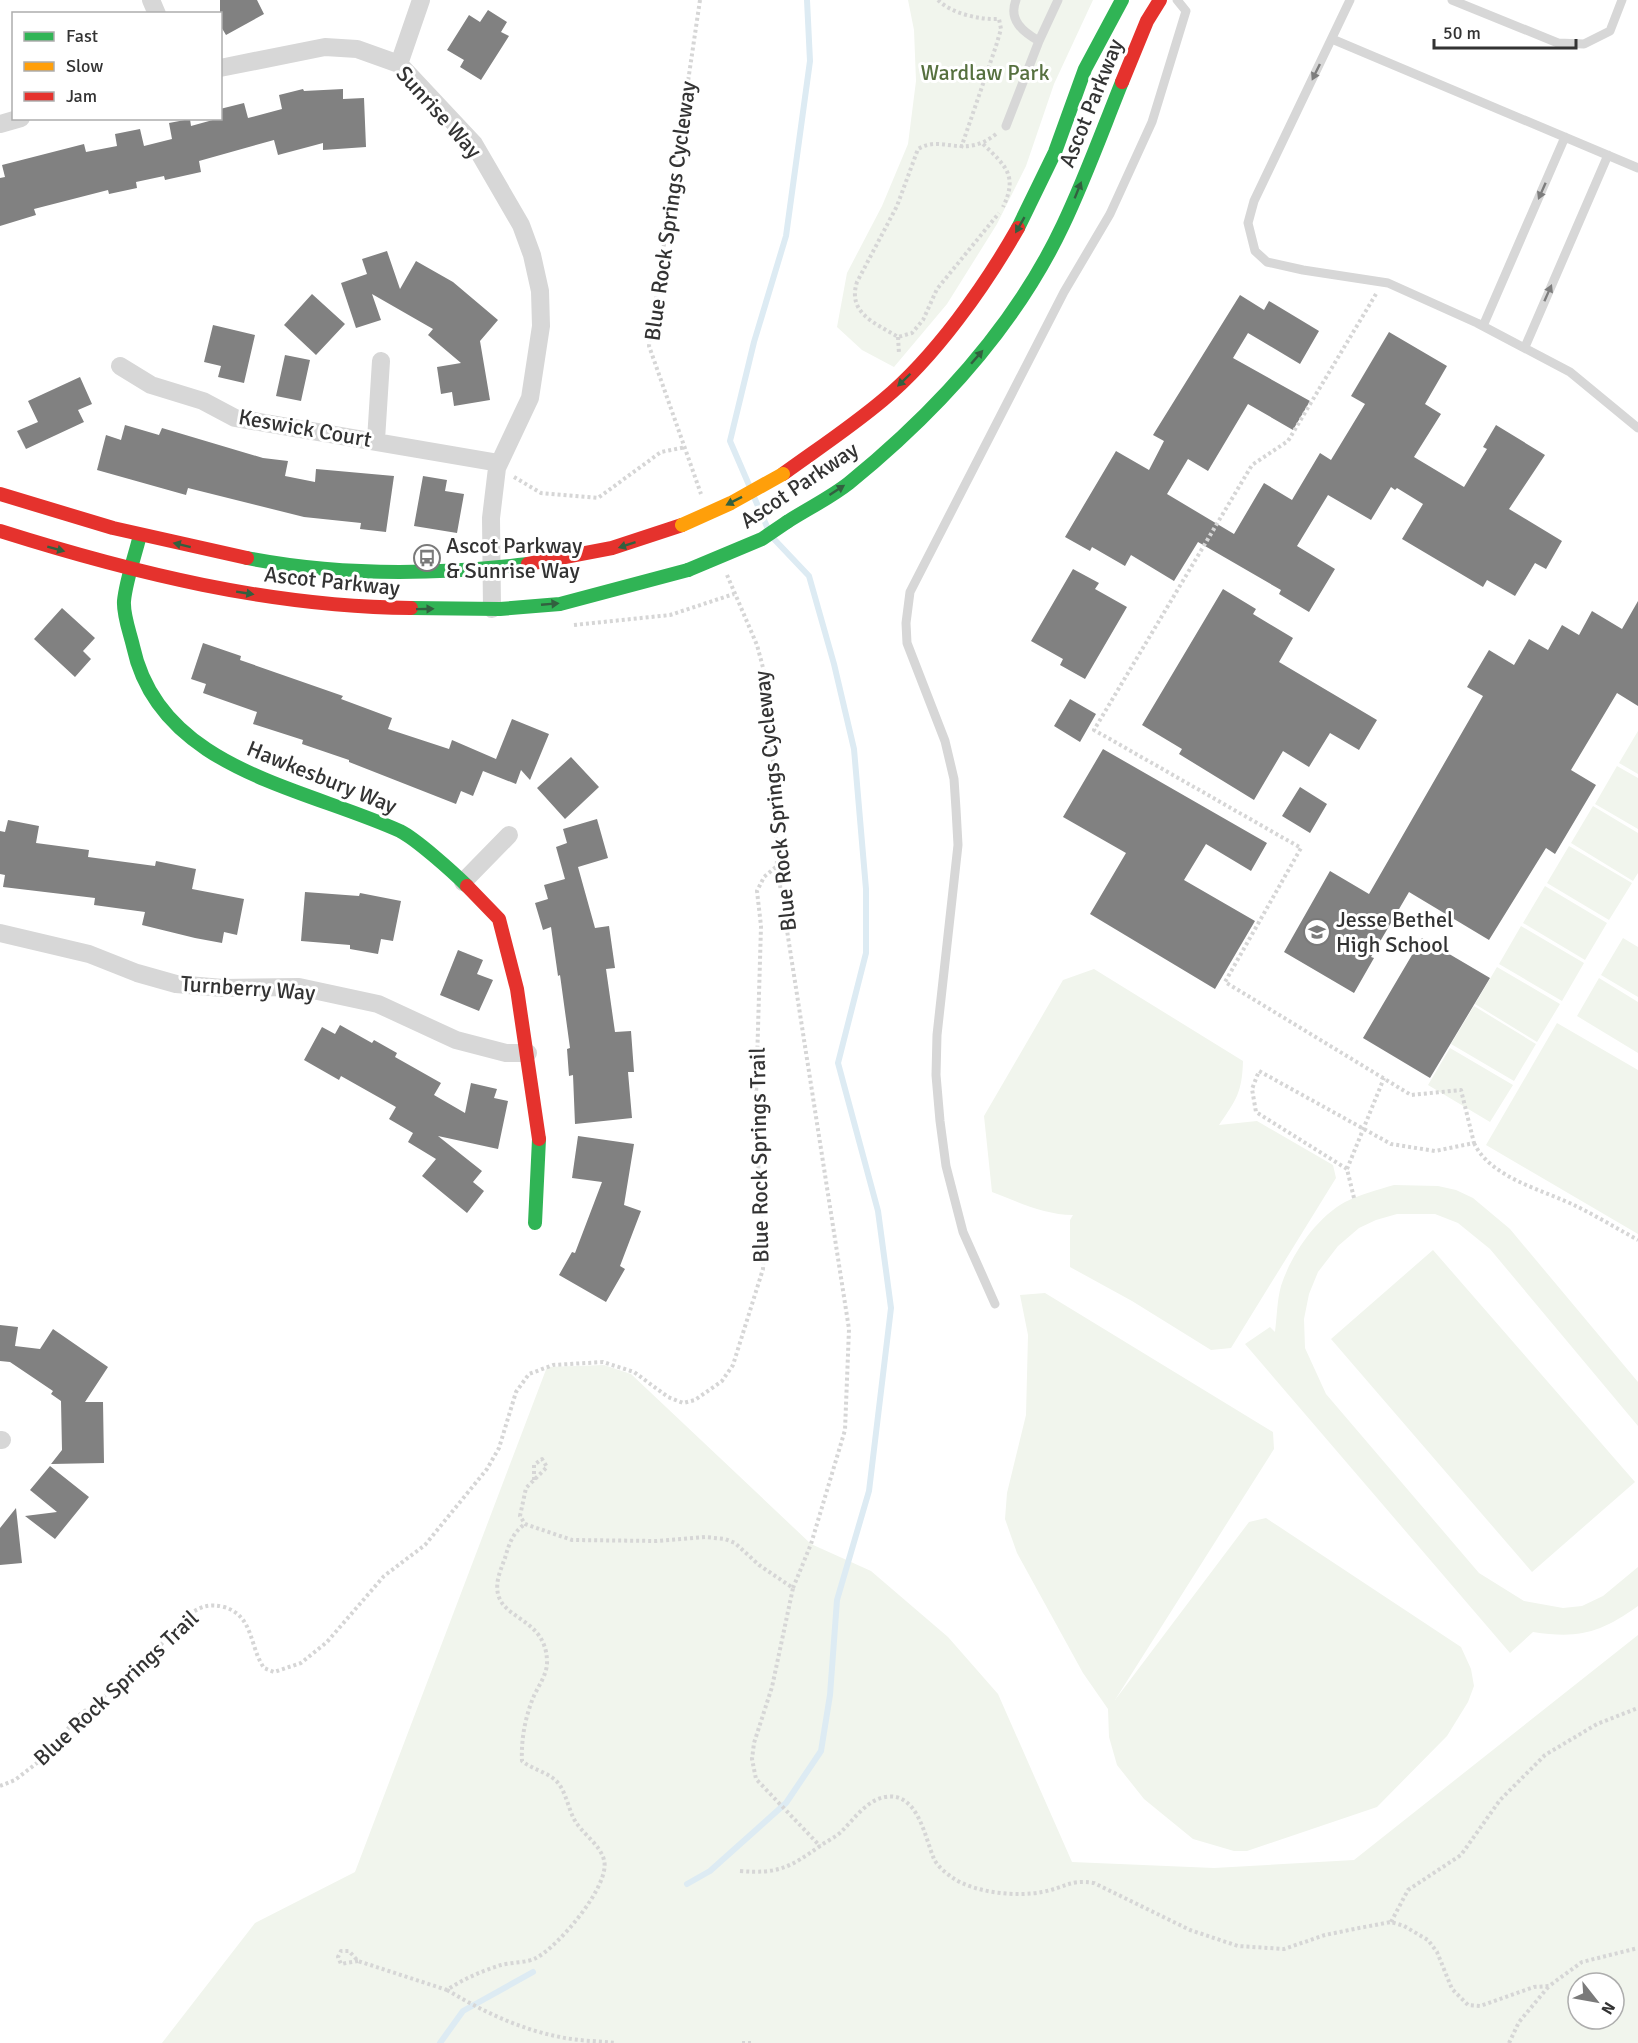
<svg xmlns="http://www.w3.org/2000/svg" width="1638" height="2043" viewBox="0 0 1638 2043" font-family="Signika,sans-serif">
  <style>
    .green { fill: #f1f5ed; fill-rule: evenodd }
    .lines { fill: none; stroke-linecap: round; stroke-linejoin: round }
    .stream { stroke: #ddebf3; stroke-width: 6 }
    .building { fill: #818181 }
    .path { stroke: #d6d6d6; stroke-width: 4; stroke-dasharray: 3 3; stroke-linecap: butt }
    .lane { stroke: #d7d7d7; stroke-width: 9 }
    .street { stroke: #d7d7d7; stroke-width: 18 }
    .fast { stroke: #30b455; stroke-width: 14 }
    .jam { stroke: #e5322d; stroke-width: 14 }
    .fast-bridge { stroke: #30b455; stroke-width: 14 }
    .slow-bridge { stroke: #ff9f0a; stroke-width: 14 }
    .oneway { fill: #7d7d7d }
    .oneway2 { fill: #32603f }
    .labels { text-anchor: middle; dominant-baseline: central; stroke-width: 6; stroke-linejoin: round; paint-order: stroke }
    .park-label { font-size: 22px; fill: #56703f; stroke: #fff }
    .street-label { font-size: 22px; fill: #333; stroke: #fff }
    .poi-label { font-size: 22px; fill: #333; stroke: #fff; text-anchor: start }
  </style>
  <rect width="100%" height="100%" fill="#fff"/>
  <path class="green" d="M908,0h185l-39,84 -28,82 -29,58 -50,80 -53,63 -32,-17 -25,-23 10,-54 35,-67 26,-62 8,-63 -2,-51z
    M1638,731v43l-19,-11z
    M1617,766l21,12v51l-43,-25z
    M1593,806l45,27v40l-5,8 -62,-38z
    M1569,846l63,37 -23,37 -62,-37z
    M1545,886l62,37 -22,37 -62,-37z
    M1521,926l63,37 -22,38 -63,-37z
    M1623,938l15,9v50l-37,-22z
    M1497,967l63,37 -23,38 -62,-38z
    M1094,969l149,92c-1,32 -7,39 -24,64l38,-4 76,44 3,13 -105,170 -20,2 -79,-49 -62,-34v-47l3,-5c-28,0 -55,-13 -81,-23l-8,-76 79,-136z
    M1599,978l39,24v51l-61,-37z
    M1474,1006l62,38 -22,37 -63,-37z
    M1557,1023l81,47v164l-152,-89z
    M1450,1048l63,37 -23,37 -62,-37z
    M1394,1185l44,1 18,4 17,8 37,31 128,153v44l-148,-177 -32,-26 -23,-9h-38l-21,6 -17,8 -21,18 -20,26 -9,22 -5,25 1,29 21,46 153,179 45,28 39,7 19,-2 21,-10 35,-29v39c-38,27 -59,33 -105,26l-23,21 -265,-309 25,-17 5,5c2,-15 2,-32 6,-46 10,-31 35,-68 64,-84 16,-8 32,-12 49,-17z
    M1433,1250l202,232 -103,90 -201,-233z
    M1045,1293l228,139 1,17 -159,251 134,-178 17,-4 195,129 10,22 3,17 -6,16 -21,34 -70,71 -130,44h-13l-41,-12 -49,-40 -27,-34 -8,-28 -1,-28 -25,-36 -66,-120 -12,-34 2,-26 19,-78 2,-80 -8,-40z
    M604,1365l27,9 180,170 60,27 77,66 50,57 74,168 142,6 140,-8 284,-225v408h-1476l93,-120 100,-51 192,-505zM1578,1983h36v36h-36z"/>
  <g class="lines">
    <path class="stream" d="M749,485l-19,-44 24,-99 32,-106 24,-175 -3,-61
      M754,497l14,32
      M687,1884l23,-13 76,-68 35,-52 9,-56 7,-95 32,-109 22,-183 -13,-97 -40,-148 28,-110v-64l-12,-140 -20,-85 -25,-88 -36,-38
      M440,2043l23,-32 70,-39"/>
  </g>
  <path class="building" d="M220,0h37l7,14 -38,21 -6,-10z
    M488,10l19,12 -6,10 8,4 -28,44 -21,-13 4,-7 -17,-10 22,-35 11,7z
    M303,89l1,2 39,-2v10l21,-1 2,49 -43,3v-7l-45,12 -4,-15 -75,21 2,11 -36,8 -1,-4 -28,6 1,6 -28,6 -1,-4 -74,19 2,6 -36,11v-48l5,-1 -3,-12 82,-21 2,8 31,-6 -2,-12 25,-5 4,17 28,-7 -3,-16 21,-4 1,7 29,-8v-9l24,-6 4,15 34,-9 -3,-14z
    M387,251l13,38 16,-28 37,21 45,38 -18,21 10,59 -36,6 -2,-14 -11,2 -4,-27 24,-4 -33,-28 5,-6 -61,-35 9,26 -25,8 -15,-45 26,-9 -5,-15z
    M312,294l33,30 -29,31 -32,-30z
    M1240,295l24,15 5,-9 50,30 -19,33 -52,-31 -15,25 77,43 -17,29 -45,-26 -40,67 -20,-12 -21,35 67,40 30,-51 28,17 28,-47 11,7 34,-56 -14,-8 38,-64 58,34 -22,38 16,10 -27,43 50,30 23,-38 -4,-2 13,-22 49,30 -36,54 53,32 -16,28 -11,-6 -20,33 -28,-16 -4,7 -81,-48 21,-35 -26,-16 -2,2 -4,-3 -20,33 -43,-25 -31,51 38,23 -26,43 -30,-18 2,-4 -83,-48 -24,39 -43,-26 -6,11 -33,-19 -2,4 -25,-14 51,-86 33,19 15,-29 -11,-6z
    M213,325l42,10 -11,48 -26,-6 3,-11 -17,-4z
    M285,355l25,5 -9,41 -25,-5z
    M80,377l12,27 -14,6 6,12 -58,27 -9,-18 21,-9 -10,-21z
    M125,425l34,10 3,-7 101,30 25,3 -3,15 30,6 1,-13 78,7 -8,56 -26,-3 1,-6 -57,-6 -116,-29 -2,7 -89,-25 9,-35 15,5z
    M423,476l24,4 -2,11 19,3 -7,39 -43,-7z
    M1073,569l26,14 -4,6 32,18 -42,72 -25,-14 3,-6 -32,-18z
    M1223,589l33,20 -3,5 40,24 -14,24 98,58 -18,30 -29,-17 -21,34 -26,-16 -29,49 -75,-46 3,-5 -40,-24z
    M1638,601v105l-21,-13 -46,77 25,15 -41,69 -9,-6 -57,92 -80,-48 -38,65 3,1 -20,35 -70,-41 46,-81 39,23 114,-198 -16,-9 22,-37 25,15 15,-26 19,11 14,-25 17,10 13,-24 30,18z
    M62,608l33,30 -12,13 8,8 -16,18 -41,-38z
    M203,643l38,13 -1,4 103,36 -2,3 51,19 -4,11 61,20 3,-9 44,19 16,-40 37,15 -19,46 -9,-10 -5,14 -33,-13 -10,25 -12,-5 -5,13 -107,-42v-2l-47,-16 1,-4 -50,-16 4,-12 -54,-19 3,-9 -15,-5z
    M1070,699l26,15 -16,28 -26,-16z
    M1103,749l164,94 -16,28 -45,-27 -22,36 71,41 -40,68 -125,-75 36,-61 -63,-36z
    M571,757l28,30 -34,32 -28,-31z
    M1300,787l27,17 -17,29 -28,-17z
    M597,819l11,39 -30,9 17,61 14,-2 6,42 -9,1 9,63 16,-1 3,41h-6l4,46 -57,6 -2,-49 -4,1 -2,-27 3,-1 -10,-73 -2,1 -7,-49 -8,3 -8,-27 13,-4 -4,-14 21,-6 -9,-32 11,-4 -4,-14z
    M8,820l31,6 -3,17 53,7 -1,7 67,9 1,-5 40,8 -4,20 52,10 -7,36 -13,-3 -2,11 -27,-5 -53,-13 3,-13 -51,-7 1,-7 -92,-11 2,-12 -5,-1v-43l5,1z
    M305,892l54,4 1,-3 41,8 -8,40 -12,-2 -3,15 -28,-5v-4l-49,-4z
    M1422,938l68,40 -60,100 -67,-40z
    M458,950l25,10 -6,14 16,6 -14,31 -39,-16z
    M340,1025l32,18 2,-3 23,13 -2,4 46,26 -7,12 31,18 6,-30 26,6 -3,9 14,3 -10,48 -60,-13 44,35 -9,11 11,9 -17,22 -45,-37 14,-17 -28,-17 5,-9 -24,-14 7,-12 -55,-31 -2,4 -35,-20 18,-33 13,7z
    M578,1136l56,8 -10,61 17,6 -21,55 5,3 -19,33 -47,-27 13,-23 3,1 27,-71 -30,-4z
    M0,1325l18,2 -3,19 25,3 13,-20 55,38 -23,35h18l1,61 -53,1 11,-14 -1,-49 -10,-7 2,-3 -43,-29 -10,-1z
    M50,1466l39,31 -34,42 -30,-23 32,-4 -27,-22z
    M16,1508l6,55 -22,2v-37z"/>
  <g class="lines">
    <path class="path" d="M700,0l-51,346 52,148
      M938,0c14,14 43,20 61,19
      M996,134c-32,26 -54,0 -78,15l-21,57 -40,76c-10,31 18,41 41,55l14,-4 11,-13 14,-31 62,-76
      M983,144c23,22 35,32 20,63
      M961,148l35,-102 5,-17 -2,-10
      M898,337l1,17
      M514,477l27,16 57,5 63,-46 25,-5
      M727,575l30,70 9,34 8,95 3,92 72,463 -4,101 -34,114 -18,44
      M574,625l96,-10 64,-21
      M1474,1143c17,36 71,47 104,64 20,10 40,22 60,33
      M1347,1169l37,-91
      M1354,1198l-7,-29 -91,-57 -4,-23 7,-18 132,73 44,7 39,-8 -13,-53 -50,5 -186,-113 76,-134 -207,-118 158,-265 36,-24 88,-147
      M534,1480v-15l8,-6 5,8 -21,21 -6,28 5,8 47,16 84,1 49,-4 20,2 10,4 24,22 34,23 -21,99 -18,56 -2,16 4,20 64,67
      M0,1786l15,-6 31,-24 32,-40 57,-43 53,-58c12,-8 21,-12 36,-8 30,9 25,39 40,61l10,4 27,-9 26,-21 57,-66 41,-31 62,-76 12,-21 17,-56 13,-18 24,-9 50,-3 31,10 34,25 15,6 12,-3 27,-19 11,-16 30,-96 2,-34 -10,-104 6,-205 -4,-35 7,-14 13,-11
      M740,1871c38,3 49,-3 80,-25 7,-5 16,-9 22,-15 12,-12 25,-31 43,-34 33,-6 40,41 49,62 4,8 12,14 19,19 22,15 64,19 89,14 22,-4 28,-13 52,-9l96,47 48,16 46,3 41,-14 34,-7 32,-6 13,4 24,14 9,12 15,37 16,16 12,1 54,-19 15,-1 33,-24 56,-14
      M1391,1922l17,-32 53,-35 39,-55 45,-45 52,-31 41,-16
      M358,1961l-17,3 -3,-7 3,-6h8l9,10 89,29c16,-11 35,-19 54,-25 11,-3 26,-2 35,-7 22,-11 75,-73 68,-98 -4,-16 -22,-26 -30,-41 -6,-11 -9,-32 -20,-40 -10,-8 -22,-10 -32,-18 -1,-21 3,-43 11,-63 5,-12 15,-24 14,-38 -2,-41 -43,-40 -49,-66 -3,-12 3,-25 7,-36 4,-14 8,-26 20,-34
      M447,1990c35,21 72,39 113,47 18,4 38,4 56,6
      M742,2043h12
      M1509,2043l10,-21 30,-36"/>
    <path class="lane" d="M1350,0l-96,201 -6,22 7,28 12,11 36,8 85,13 89,40 93,49 68,56
      M1452,0l106,43 26,1 26,-13 12,-31
      M1332,39l306,129
      M1039,41l19,-41
      M1006,126l33,-85c-16,-9 -31,-21 -23,-41
      M1483,326l82,-189
      M1525,347l83,-192
      M995,1304l-32,-72 -17,-66 -6,-45 -4,-46 1,-40 21,-190 -2,-36 -2,-30 -9,-38 -38,-98 -1,-20 4,-31 154,-300 46,-78 42,-92 34,-111 -9,-11"/>
    <path class="street" d="M151,0l6,14
      M399,64l22,-64
      M220,68l105,-21 32,2 42,15 75,80 47,81 11,30 8,36 1,35 -11,72 -33,70 -6,50 1,91
      M0,124l21,-6
      M120,366l31,19 52,16 32,17 264,45
      M376,440l5,-79
      M463,882l46,-47
      M0,933l89,21 48,19 39,11 47,4 76,-1 79,17 78,36 50,13h22
      M0,1440h2"/>
    <path class="fast" d="M1018,228l37,-76 30,-83 37,-69
      M787,522c20,-13 43,-24 62,-39 86,-70 166,-156 214,-258 22,-46 40,-96 59,-143
      M140,535c-5,21 -14,45 -16,66 -1,14 6,32 9,45 26,123 170,141 267,185 16,8 53,41 67,55
      M247,558c92,18 187,17 281,6
      M411,608l89,1 60,-5 128,-34
      M535,1223l4,-84"/>
    <path class="jam" d="M1122,82l25,-61 13,-21
      M783,474c33,-24 68,-47 100,-74 52,-43 102,-114 135,-172
      M0,494l113,34 134,30
      M0,531c133,42 271,76 411,77
      M528,564l84,-16 70,-23
      M467,886l32,33 18,70 22,150"/>
    <path class="fast-bridge" d="M688,570l74,-31 25,-17"/>
    <path class="slow-bridge" d="M682,525l49,-22 52,-29"/>
  </g>
  <defs><path id="oneway-solid" d="M-6-.8H1V-3.2L6.5 0L1 3.2V.8H-6Z" transform="scale(1.5)"/></defs>
  <g class="oneway">
    <use href="#oneway-solid" transform="translate(1316 72) rotate(116)"/>
    <use href="#oneway-solid" transform="translate(1542 191) rotate(114)"/>
    <use href="#oneway-solid" transform="translate(1548 293) rotate(-66)"/>
  </g>
  <g class="oneway2">
    <use href="#oneway-solid" transform="translate(1078 190) rotate(-68)"/>
    <use href="#oneway-solid" transform="translate(1020 225) rotate(120)"/>
    <use href="#oneway-solid" transform="translate(977 357) rotate(-49)"/>
    <use href="#oneway-solid" transform="translate(904 380) rotate(136)"/>
    <use href="#oneway-solid" transform="translate(837 490) rotate(-33)"/>
    <use href="#oneway-solid" transform="translate(734 501) rotate(153)"/>
    <use href="#oneway-solid" transform="translate(182 545) rotate(-166)"/>
    <use href="#oneway-solid" transform="translate(627 545) rotate(162)"/>
    <use href="#oneway-solid" transform="translate(56 549) rotate(15)"/>
    <use href="#oneway-solid" transform="translate(245 593) rotate(9)"/>
    <use href="#oneway-solid" transform="translate(550 604) rotate(-5)"/>
    <use href="#oneway-solid" transform="translate(425 609) rotate(-1)"/>
  </g>
  <defs>
    <symbol id="bus-ring" viewBox="-11 -11 22 22"><circle r="9.5" fill="#fff" stroke="#7a7a7a" stroke-width="1.5"/><path d="M-5-6H5V4H4V6H2V4H-2V6H-4V4H-5ZM-3.5-4V0h7V-4ZM-3.5 1.2v1.5H-2V1.2ZM2 1.2v1.5H3.5V1.2Z" fill="#7a7a7a"/></symbol>
    <symbol id="school-ring" viewBox="-11 -11 22 22"><circle r="9.5" fill="#fff" stroke="#7a7a7a" stroke-width="1.5"/><path d="M0-5L7-2L0 1L-7-2ZM-4 1L0 2.5L4 1V4Q0 6-4 4Z" fill="#7a7a7a"/></symbol>
  </defs>
  <g fill-rule="evenodd">
    <use href="#bus-ring" x="412" y="543" width="30" height="30"/>
    <use href="#school-ring" x="1302" y="917" width="30" height="30"/>
  </g>
  <g class="labels">
    <g class="park-label">
      <text x="985" y="72">Wardlaw Park</text>
    </g>
    <g class="street-label">
      <text transform="translate(1091 103) rotate(-68)">Ascot Parkway</text>
      <text transform="translate(439 112) rotate(48)">Sunrise Way</text>
      <text transform="translate(670 211) rotate(-82)">Blue Rock Springs Cycleway</text>
      <text transform="translate(305 428) rotate(10)">Keswick Court</text>
      <text transform="translate(799 485) rotate(-34)">Ascot Parkway</text>
      <text transform="translate(332 581) rotate(6)">Ascot Parkway</text>
      <text transform="translate(322 777) rotate(22)">Hawkesbury Way</text>
      <text transform="translate(775 801) rotate(-96)">Blue Rock Springs Cycleway</text>
      <text transform="translate(248 988) rotate(4)">Turnberry Way</text>
      <text transform="translate(759 1155) rotate(-91)">Blue Rock Springs Trail</text>
      <text transform="translate(116 1688) rotate(-43)">Blue Rock Springs Trail</text>
    </g>
    <g class="poi-label">
      <text x="446" y="545">Ascot Parkway<tspan x="446" dy="25">&amp; Sunrise Way</tspan></text>
      <text x="1336" y="919">Jesse Bethel<tspan x="1336" dy="25">High School</tspan></text>
    </g>
  </g>
  <rect x="12" y="12" width="210" height="108" fill="#ffffff" stroke="#adadad" stroke-width="1.5"/>
  <rect x="24" y="32" width="30" height="9" fill="#30b455" stroke="#adadad" stroke-width="1.5"/>
  <text x="66" y="42" font-size="18" fill="#333333">Fast</text>
  <rect x="24" y="62" width="30" height="9" fill="#ff9f0a" stroke="#adadad" stroke-width="1.5"/>
  <text x="66" y="72" font-size="18" fill="#333333">Slow</text>
  <rect x="24" y="92" width="30" height="9" fill="#e5322d" stroke="#adadad" stroke-width="1.5"/>
  <text x="66" y="102" font-size="18" fill="#333333">Jam</text>
  <g transform="translate(1596 2001) rotate(121)"><circle r="28" fill="#ffffff" stroke="#adadad" stroke-width="1.5"/>
  <path d="M0-4.5L10 22L0 15L-10 22Z" fill="#7a7a7a"/>
  <text y="-9" font-size="16" font-weight="bold" text-anchor="middle" fill="#333333">N</text>
  </g>
  <path d="M1434 39v9h142v-9" fill="none" stroke="#333333" stroke-width="3"/>
  <text x="1443" y="39" font-size="18" fill="#333333" stroke="#ffffff" stroke-width="4.5" paint-order="stroke">50 m</text>
</svg>
